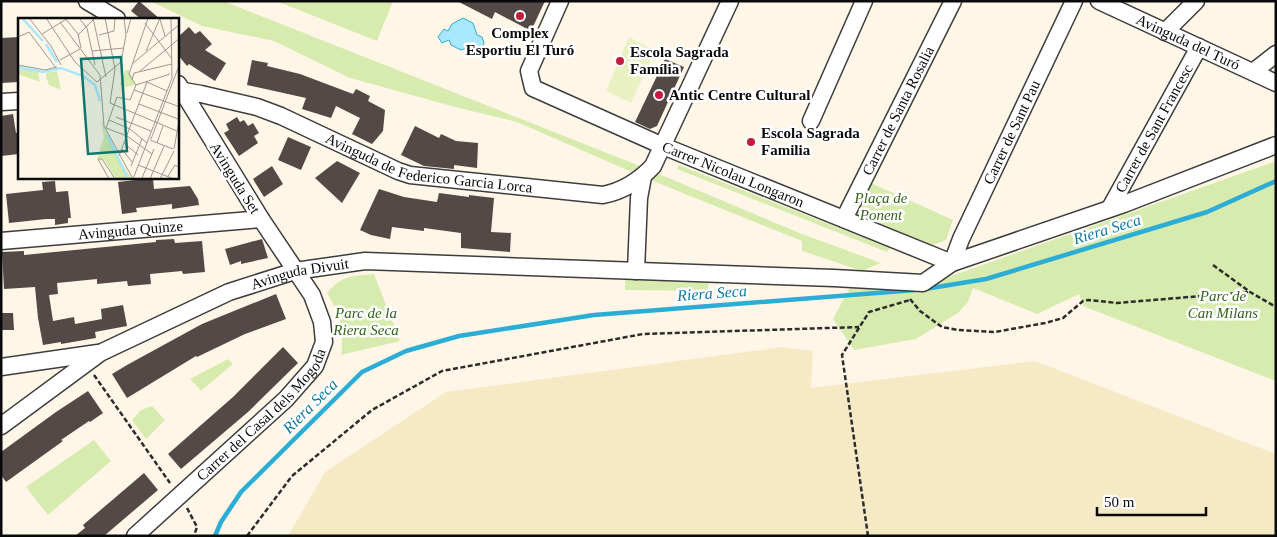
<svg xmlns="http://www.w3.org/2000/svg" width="1277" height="537" viewBox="0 0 1277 537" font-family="'Times New Roman',serif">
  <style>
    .farmland { fill: #f6eac6 }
    .green { fill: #d8ebaf }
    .pitch { fill: #e9f1c2 }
    .water { fill: #a8e8fa; stroke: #2badd5 }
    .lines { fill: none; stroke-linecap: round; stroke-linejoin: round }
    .stream { stroke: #2badd5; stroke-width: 4.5 }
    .building { fill: #534946 }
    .street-casing { stroke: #3d3d3d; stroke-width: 19 }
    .path { stroke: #2c2c2c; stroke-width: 2.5; stroke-dasharray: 5 2.5; stroke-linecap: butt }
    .street { stroke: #fff; stroke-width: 16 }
    .poi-dot { fill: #c11c3e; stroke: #fff; stroke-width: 2 }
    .labels { text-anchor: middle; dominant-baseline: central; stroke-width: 5; stroke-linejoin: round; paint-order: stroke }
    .poi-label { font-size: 15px; font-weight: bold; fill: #0a0a0a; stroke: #fff; text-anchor: start }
    .street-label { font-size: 15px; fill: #0a0a0a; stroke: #fff }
    .park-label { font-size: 15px; font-style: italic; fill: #346418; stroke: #fff }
    .water-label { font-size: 16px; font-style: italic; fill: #0e79a1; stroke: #fff }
    .inset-river { fill: none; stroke: #a8e8fa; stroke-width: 2.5 }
    .inset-road { fill: none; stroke: #9d988f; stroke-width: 1 }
    .view { fill: #0f766e; fill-opacity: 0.15; stroke: #0f766e; stroke-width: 2.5 }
    .inset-edge { fill: none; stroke: #0a0a0a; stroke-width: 2.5 }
  </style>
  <rect width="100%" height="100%" fill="#fff6e7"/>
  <path class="farmland" d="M782,347l31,4 -2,37 224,-27 241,93v82h-988l37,-64 121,-80z"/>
  <path class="green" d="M150,1h73l417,165 162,68 79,29 -19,8 -60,-20v-10l-159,-64 -126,-55 -58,-14 -109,-30 -76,-37 -72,-15z
    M276,1h117l-16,40z
    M1276,161v220l-193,-75 -4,-12 -42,20 -64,-26 -5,14 -10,11 -42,26 -62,11 -21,-31 17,-32 76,-2z
    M679,165l211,83 -3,4 -210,-83z
    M871,183l82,37 -7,20 -13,5 -78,-30z
    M374,274l26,67 -59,14c3,-27 -1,-39 -14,-62 15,-18 25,-17 47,-19z
    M625,275l84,3 -1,13 -83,-1z
    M228,359l5,5 -32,27 -11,-12z
    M152,406l13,14 -19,19 -14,-19 9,-10z
    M94,440l17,21 -63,54 -22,-28z"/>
  <path class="pitch" d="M629,37l26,14 -24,52 -25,-12z"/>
  <path class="water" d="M463,18l10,5 4,12 5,2 2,6 -5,11 -5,2 -5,-3 -2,-5 -6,2 -10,-5 -2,-5 -7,3 -4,-6 6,-8 4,2 4,-7z"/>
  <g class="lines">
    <path class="stream" d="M925,289l61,-10 221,-67 69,-31
      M215,536l6,-14 20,-30 121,-120 44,-21 53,-15 135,-21 321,-25"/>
  </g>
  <path class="building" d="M139,1l21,18h-19l-10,-8z
    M457,1h88l-14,30 -36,-19 -3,7z
    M189,27l6,7 5,-3 12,13 -7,6 21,13 -11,18 -26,-17 -2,2 -9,-11v-18z
    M19,37v45l-18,1v-45z
    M665,59l19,8 -27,59 -7,3 -15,-7z
    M252,60l16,3 -1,3 33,8 53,20 3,-5 14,7 -2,5 17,9 -2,21 -11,13 -20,-10 8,-16 -24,-12 -5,12 -29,-9 4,-11 -59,-13z
    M13,114l3,19 3,-1v22l-18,2v-40z
    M237,117l3,5 4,-2 4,6 5,-3 6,10 -5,3 4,7 -19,13 -15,-23 5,-3 -3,-6z
    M415,126l24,12 2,-4 15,7 22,2 -1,25 -23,-3v4l-30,-3 -23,-11z
    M288,137l23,10 -10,23 -23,-10z
    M337,161l23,12 -18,30 -27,-25z
    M272,166l11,18 -19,13 -11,-18z
    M153,178l1,11 36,-3 8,13 1,6 -27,4v-5l-36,4 1,4 -15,2 -4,-32z
    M55,181l1,11 12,-1 3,27h-3v5l-13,2v-6h-9l-37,4 -3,-29 37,-4 -1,-8z
    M379,189l25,8 33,5 2,-9 30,4v-2l25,3 -3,34 20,1 -1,19 -49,-4v-15l-37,-5v3l-32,-4 -2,12 -19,-4 -11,-5z
    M174,239l1,4 27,-2 3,31 -22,2 -1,-3 -32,3 1,10 -23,2 -1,-5 -30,3v-5l-40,4 1,11 -9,1 4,26 21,-4 1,7 27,-5 -1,-10 22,-4 4,21 -32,6 1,6 -35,6v-2l-18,3 -5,-27 -3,-31 -31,2 -2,-37 22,-1v4l132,-13v-2z
    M262,239l6,19 -27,6v-3l-11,4 -5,-16z
    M276,294l10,25 -41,15 -48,23 -1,-1 -69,42 -15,-24 15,-9 75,-41z
    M1,313h12l1,17h-13z
    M283,347l15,16 -50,49 -67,57 -13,-15 65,-57z
    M88,391l15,22 -13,9 -1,-1 -28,19 2,1 -57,41 -5,-7v-23l55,-40z
    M144,473l14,17 -54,46h-29l10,-8 -2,-3z"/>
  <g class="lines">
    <defs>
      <g id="street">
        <path d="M87,1l30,18"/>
        <path id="s1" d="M560,1l-31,70 4,17 130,58 289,117 9,-24 113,-238"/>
        <path id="s2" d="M1099,1l177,82"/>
        <path d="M1165,32l31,-31"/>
        <path d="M1253,72l23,-18"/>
        <path id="s3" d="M178,90l23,4 56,13 24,9 117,55 12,4 193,20c20,-4 36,-14 50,-29l77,-165"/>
        <path d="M1,102l18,-1"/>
        <path d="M811,121l53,-120"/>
        <path id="s4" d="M1110,208l89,-161"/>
        <path id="s5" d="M844,219l109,-218"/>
        <path id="s6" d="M1,241l260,-22"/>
        <path d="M636,271l3,-73 4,-21"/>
        <path d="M1,367l97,-14"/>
        <path id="s7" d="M1,426l99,-73 129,-61 66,-21 70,-10 469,17 89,5 29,-20 172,-59 152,-59"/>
        <path id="s8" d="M135,536l151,-137 29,-33 9,-24 -2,-20 -10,-27 -51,-76 -83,-135"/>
      </g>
    </defs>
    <use href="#street" class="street-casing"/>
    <path class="path" d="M1213,265l37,27 26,15
      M910,299l10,12 22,16 16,3 37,2 50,-9 18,-5 20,-17 5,-1 29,3 133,-11
      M94,375l76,108
      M187,508l10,19 -3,9
      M247,536l45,-60 80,-66 70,-39 201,-37 216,-7
      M868,536l-26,-181 27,-43 41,-12"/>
    <use href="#street" class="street"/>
  </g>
  <g class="poi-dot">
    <circle cx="520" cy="16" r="5"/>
    <circle cx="620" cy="61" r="5"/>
    <circle cx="659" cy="95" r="5"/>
    <circle cx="751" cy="142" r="5"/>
  </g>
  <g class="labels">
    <g class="poi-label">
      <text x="520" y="33" text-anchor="middle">Complex<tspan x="520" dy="17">Esportiu El Turó</tspan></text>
      <text x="630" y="52">Escola Sagrada<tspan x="630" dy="17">Família</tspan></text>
      <text x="669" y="95">Antic Centre Cultural</text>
      <text x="761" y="133">Escola Sagrada<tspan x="761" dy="17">Familia</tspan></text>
    </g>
    <g class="street-label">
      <text stroke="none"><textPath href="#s2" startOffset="98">Avinguda del Turó</textPath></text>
      <text stroke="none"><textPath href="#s5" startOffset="121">Carrer de Santa Rosalia</textPath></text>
      <text stroke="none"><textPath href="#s4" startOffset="91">Carrer de Sant Francesc</textPath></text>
      <text stroke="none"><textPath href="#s1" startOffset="692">Carrer de Sant Pau</textPath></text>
      <text stroke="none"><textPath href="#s3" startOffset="264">Avinguda de Federico Garcia Lorca</textPath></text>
      <text stroke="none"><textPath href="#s1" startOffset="312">Carrer Nicolau Longaron</textPath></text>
      <text transform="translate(235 178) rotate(58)">Avinguda Set</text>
      <text stroke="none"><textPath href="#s6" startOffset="130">Avinguda Quinze</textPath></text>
      <text stroke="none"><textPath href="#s7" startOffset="339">Avinguda Divuit</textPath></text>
      <text stroke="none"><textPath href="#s8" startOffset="176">Carrer del Casal dels Mogoda</textPath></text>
    </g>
    <g class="park-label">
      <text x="881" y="198">Plaça de<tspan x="881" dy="17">Ponent</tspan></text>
      <text x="1223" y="296">Parc de<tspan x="1223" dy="17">Can Milans</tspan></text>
      <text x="366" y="313">Parc de la<tspan x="366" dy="17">Riera Seca</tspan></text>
    </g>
    <g class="water-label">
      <text transform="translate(1107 229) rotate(-17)">Riera Seca</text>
      <text transform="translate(712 293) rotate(-4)">Riera Seca</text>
      <text transform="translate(310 406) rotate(-45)">Riera Seca</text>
    </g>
  </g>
  <g transform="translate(18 18)">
    <rect width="161" height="161" fill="#fff6e7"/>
    <path d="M124,0l-17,52h4l6,15 -9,2 -6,-2zM0,50l20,4 2,10 -22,-8zM39,53l4,19 -12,-5 -3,-8v-4zM83,102l14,32 17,27h-16l-12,-19 -7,-2 7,-20z" fill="#d8ebaf"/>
    <path class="inset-river" d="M4,0l21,23M28,26l11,18M0,49l25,5 18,-4 22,8 12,9 5,16M89,117l21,44"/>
    <path class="inset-road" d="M11,0l22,28 10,19M28,0l29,44 22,20 24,-20 5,-27 -2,-17M47,0l13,16 3,14M61,0l8,10 8,37M75,0l13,59M87,0l10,51 -5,34 67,28M153,0l1,60M142,1l5,17M42,4l40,53 4,51 29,53M127,5l27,36M109,15l4,-15M24,16l26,-16M60,17l17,-17M81,17l15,-4 1,-13M0,19l11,-5 27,36M74,33l32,-3M128,33l14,-33M42,42l20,-11M114,46l48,-40M0,47l27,5 12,-3M122,53l40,-33M114,62l2,-7 38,-9M118,67l-6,15 -13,-3 -11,31 21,8 25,18M118,67l-7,-11 19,-56M118,67l34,-11M116,72l46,17M121,86l39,15M98,99l35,14M91,102l21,9 17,14M133,121l29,-76M132,122l23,9M106,125l14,12M139,125l6,-17M104,131l10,13M156,131l6,-34M101,138l28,-74 20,9M120,147l36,14M113,148l11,-27M150,158l7,-11 5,3M124,160l12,-29M91,161l-11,-20h4l13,20M115,161l39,-101M132,161l14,-33M142,161l14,-28"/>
    <path class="view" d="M103,39l6,94 -39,3 -7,-95z"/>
    <rect width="161" height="161" class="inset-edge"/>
  </g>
  <rect width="1277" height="537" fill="none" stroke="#0a0a0a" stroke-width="5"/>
  <path d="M1097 507v8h109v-8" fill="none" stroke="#0a0a0a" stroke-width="2.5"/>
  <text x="1104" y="507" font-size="15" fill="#0a0a0a" stroke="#ffffff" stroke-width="4" paint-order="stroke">50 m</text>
</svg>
